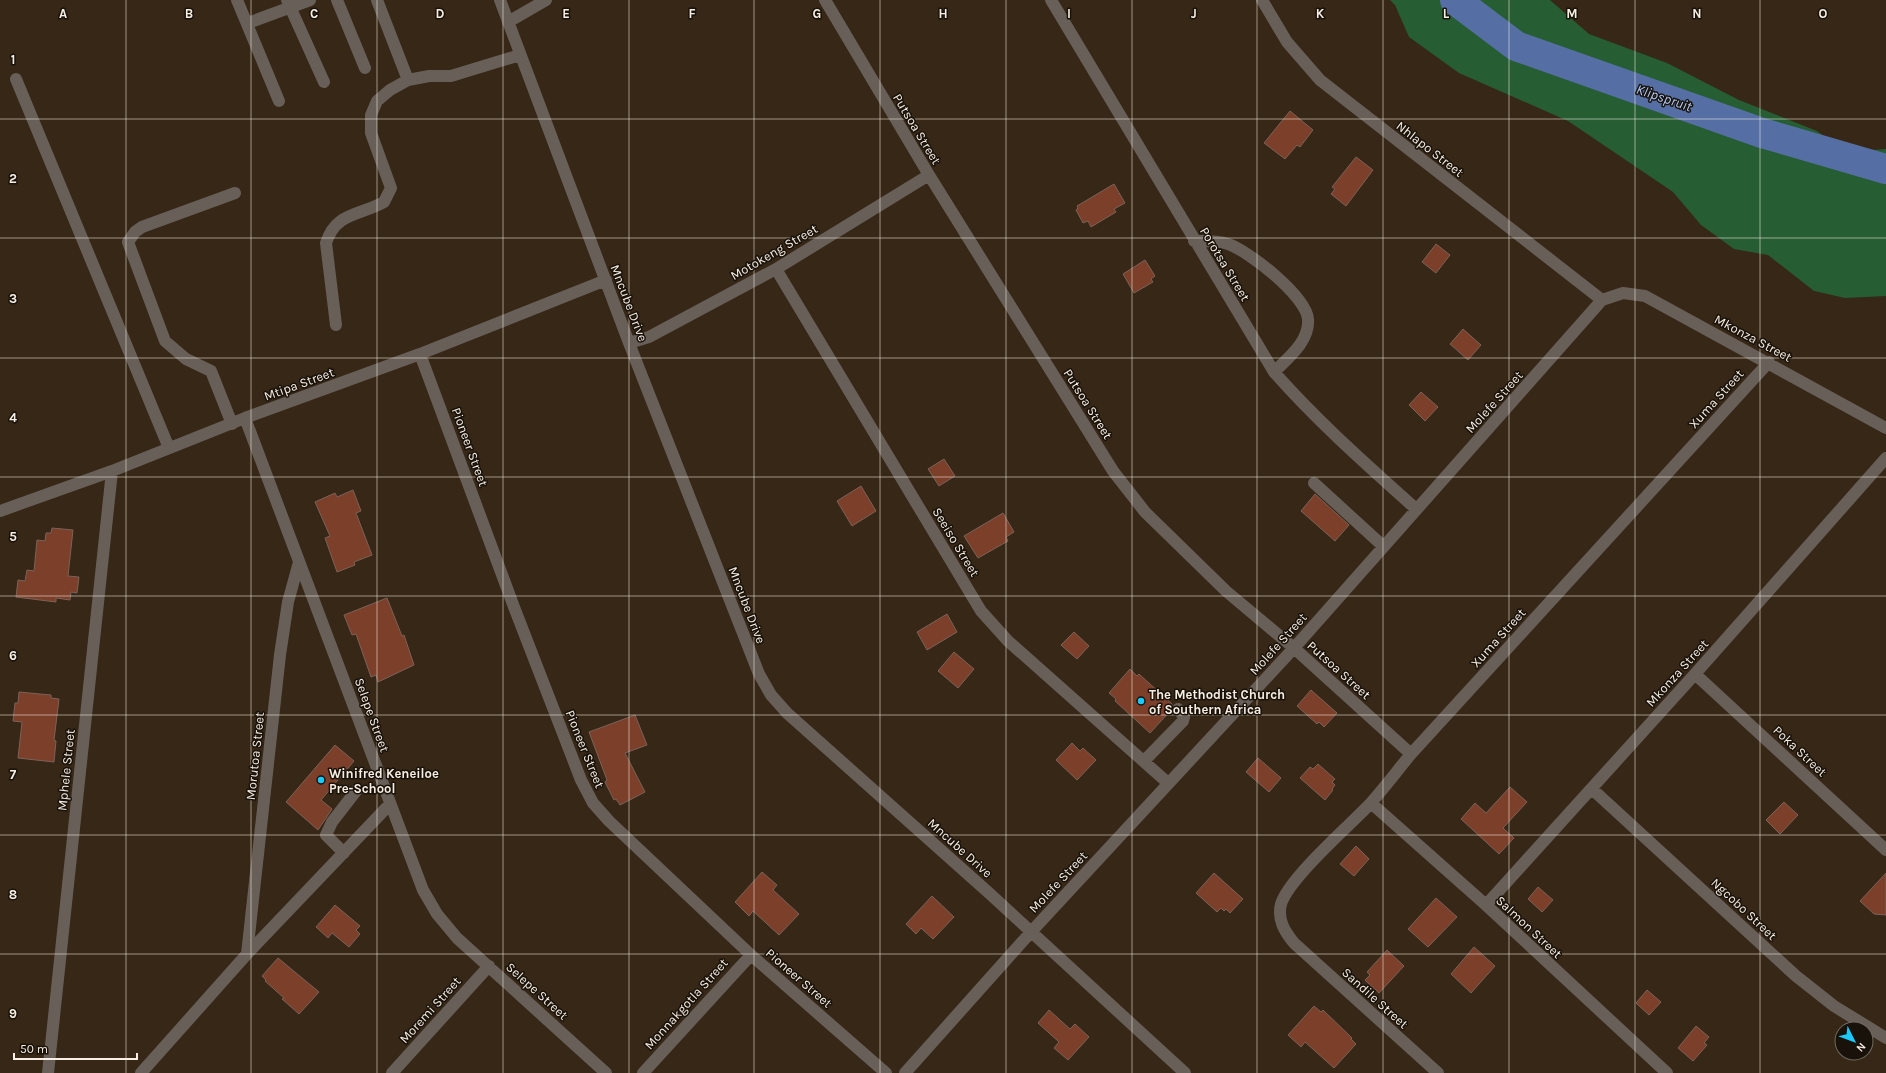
<svg xmlns="http://www.w3.org/2000/svg" width="1886" height="1073" viewBox="0 0 1886 1073" font-family="Karla,sans-serif">
  <style>
    .green { fill: #265d33 }
    .lines { fill: none; stroke-linecap: round; stroke-linejoin: round }
    .river { stroke: #556fa5; stroke-width: 30 }
    .building { fill: #7b3f2a; stroke: #7c6259 }
    .minor { stroke: #685f58; stroke-width: 12 }
    .grid { fill: none; stroke: #f8eee3; stroke-width: 1; stroke-opacity: 0.55 }
    .poi-dot { fill: #1cc9fc; stroke: #18120a; stroke-width: 1.5 }
    .labels { text-anchor: middle; dominant-baseline: central; stroke-width: 3; stroke-linejoin: round; paint-order: stroke }
    .street-label { font-size: 13px; fill: #f8eee3; stroke: #18120a }
    .poi-label { font-size: 13px; font-weight: bold; fill: #f8eee3; stroke: #18120a; text-anchor: start }
    .water-label { font-size: 14px; font-style: italic; fill: #b2cafa; stroke: #18120a }
    .grid-label { font-size: 13px; text-anchor: middle; font-weight: bold; fill: #f8eee3; stroke: #18120a; stroke-width: 3; stroke-linejoin: round; paint-order: stroke }
  </style>
  <rect width="100%" height="100%" fill="#362716"/>
  <path class="green" d="M1390,0h160l39,34 78,29 72,37 78,31 22,16 18,4 29,-2v147l-41,2 -31,-7 -46,-36 -34,-6 -33,-24 -28,-33 -105,-71 -109,-48 -50,-36 -14,-32z"/>
  <g class="lines">
    <path class="river" d="M1455,0l61,46 246,87 124,36"/>
  </g>
  <path class="building" d="M1290,111l23,19 -13,17 -3,-2 -12,14 -21,-16z
    M1356,157l17,13 -27,36 -15,-12 4,-5 -3,-2z
    M1114,184l11,19 -11,6 2,3 -25,15 -3,-6 -5,2 -7,-13 2,-2 -1,-2z
    M1436,244l14,11 -14,18 -14,-11z
    M1145,260l10,16 -4,3 2,3 -19,11 -11,-19z
    M1463,329l18,16 -13,15 -18,-16z
    M1421,392l17,15 -13,14 -16,-16z
    M944,459l11,17 -16,10 -11,-17z
    M861,486l15,25 -24,15 -15,-25z
    M353,490l8,21 -5,2 16,42 -18,7 1,3 -18,7 -12,-34 5,-2 -15,-34 20,-9 2,4z
    M1315,494l34,31 -14,16 -34,-30z
    M1003,513l11,19 -8,5 2,4 -30,17 -14,-22z
    M52,528l21,2 -5,46 11,1 -2,16 -6,-1 -1,8 -14,-2v4l-40,-5 2,-17 7,1 2,-11 7,1 3,-31 8,1 1,-8h5z
    M387,598l15,38 2,-1 10,30 -36,17 -2,-7 -5,2 -15,-43 -4,1 -8,-20z
    M947,614l10,18 -30,18 -10,-18z
    M1074,632l15,14 -12,13 -16,-14z
    M954,652l20,17 -16,19 -20,-17z
    M1130,669l7,7 2,-2 33,30 -1,6 -21,23 -35,-32 1,-2 -7,-6z
    M1311,690l26,23 -13,14 -5,-5 -2,2 -20,-18z
    M19,692l32,3v3l8,1 -5,41 2,1 -2,21 -36,-4 4,-36 -9,-1 2,-18h3z
    M635,715l12,30 -22,8 20,39 -25,13 -4,-6 -2,1 -9,-18 2,-2 -18,-48z
    M1072,743l8,8 3,-3 13,12 -19,20 -21,-20z
    M335,745l19,16 -33,39 11,9 -14,21 -32,-28z
    M1258,758l23,20 -12,14 -23,-20z
    M1318,764l17,15 -3,3 3,3 -3,4 1,1 -8,10 -25,-22 10,-11 3,2z
    M1510,787l17,15 -24,26 11,10 -15,16 -38,-35 14,-16 11,10z
    M1784,802l14,13 -18,19 -14,-14z
    M1356,846l13,13 -15,17 -14,-12z
    M762,872l15,13 -4,5 26,24 -20,21 -26,-24 -4,5 -14,-14z
    M1214,873l29,26 -13,14 -4,-4 -2,2 -3,-3 -4,4 -21,-19z
    M1886,873v42l-12,-1 -14,-13z
    M1538,887l15,13 -11,12 -14,-13z
    M932,896l22,21 -21,22 -12,-11 -5,6 -10,-10z
    M1436,898l21,19 -29,30 -20,-18z
    M335,905l25,21 -4,4 4,4 -11,13 -17,-14 -4,5 -12,-11z
    M1474,947l21,19 -24,27 -20,-19z
    M1387,950l17,16 -25,27 -14,-13 5,-5 -3,-3z
    M278,958l41,34 -20,22 -17,-15 2,-1 -19,-17 1,-1 -4,-4z
    M1647,990l14,12 -12,13 -13,-12z
    M1314,1006l7,6 2,-2 29,28 -1,1 5,5 -22,24 -29,-26 -4,5 -13,-12z
    M1049,1010l21,19 5,-5 14,13 -21,23 -14,-12 5,-6 -21,-19z
    M1696,1026l13,11 -5,6 3,2 -14,16 -15,-13z"/>
  <g class="lines">
    <path class="minor" d="M237,0l42,101
      M287,0l37,82
      M337,0l28,68
      M377,0l31,80
      M500,0l129,343 130,331 12,21 16,18 202,180 196,180
      M825,0l104,175 184,296 32,41 81,79 68,57 117,106
      M1051,0l223,372c43,49 93,93 142,137
      M1262,0l25,42 33,38 282,220
      M508,22l38,-22
      M248,23l62,-23
      M16,79l153,369
      M1194,241c11,0 24,-1 34,3 21,7 78,52 80,75 2,22 -20,39 -34,53
      M776,269l205,342 27,30 160,142
      M336,325l-10,-82c10,-31 33,-27 58,-41l7,-14 -20,-55v-18l6,-14 13,-11 18,-10 21,-4h22l69,-21
      M629,343l20,-6 127,-68 153,-94
      M420,354l94,253 67,173 12,23 16,18 142,134 135,118
      M245,418l178,472 14,24 20,24 149,135
      M232,424l-21,-53 -25,-12 -21,-18 -37,-99 7,-10 7,-5 93,-34
      M1314,483l69,63
      M0,511l112,-40 133,-53 175,-64 186,-74
      M1695,674l191,176
      M1144,761l39,-40 1,-4 -6,-8
      M1592,789l204,187 38,30 52,32
      M1371,803l115,102 181,168
      M344,853l-18,-18 6,-13 24,-31
      M1486,905l209,-231 191,-216
      M247,954l33,-299 8,-53 11,-40
      M48,1073l64,-602
      M141,1073l106,-119 143,-150
      M392,1073l97,-107
      M643,1073l108,-118
      M905,1073l126,-141 263,-284 308,-348 21,-7 22,3 241,132
      M1438,1073l-144,-130c-9,-11 -17,-23 -13,-39 8,-26 68,-78 89,-100 14,-16 27,-33 41,-50l358,-392"/>
  </g>
  <path class="grid" d="M126,0v1073M251,0v1073M377,0v1073M503,0v1073M629,0v1073M754,0v1073M880,0v1073M1006,0v1073M1132,0v1073M1257,0v1073M1383,0v1073M1509,0v1073M1635,0v1073M1760,0v1073M0,119h1886M0,238h1886M0,358h1886M0,477h1886M0,596h1886M0,715h1886M0,835h1886M0,954h1886"/>
  <g class="poi-dot">
    <circle cx="1141" cy="701" r="4"/>
    <circle cx="321" cy="780" r="4"/>
  </g>
  <g class="labels">
    <g class="street-label">
      <text transform="translate(917 129) rotate(59)">Putsoa Street</text>
      <text transform="translate(1430 149) rotate(38)">Nhlapo Street</text>
      <text transform="translate(774 252) rotate(-30)">Motokeng Street</text>
      <text transform="translate(1225 264) rotate(59)">Porotsa Street</text>
      <text transform="translate(629 303) rotate(69)">Mncube Drive</text>
      <text transform="translate(1753 338) rotate(28)">Mkonza Street</text>
      <text transform="translate(299 384) rotate(-20)">Mtipa Street</text>
      <text transform="translate(1716 399) rotate(-48)">Xuma Street</text>
      <text transform="translate(1494 402) rotate(-48)">Molefe Street</text>
      <text transform="translate(1088 404) rotate(58)">Putsoa Street</text>
      <text transform="translate(470 447) rotate(70)">Pioneer Street</text>
      <text transform="translate(956 542) rotate(59)">Seeiso Street</text>
      <text transform="translate(747 605) rotate(69)">Mncube Drive</text>
      <text transform="translate(1498 638) rotate(-48)">Xuma Street</text>
      <text transform="translate(1278 644) rotate(-48)">Molefe Street</text>
      <text transform="translate(1339 670) rotate(42)">Putsoa Street</text>
      <text transform="translate(1677 673) rotate(-48)">Mkonza Street</text>
      <text transform="translate(372 715) rotate(70)">Selepe Street</text>
      <text transform="translate(585 749) rotate(68)">Pioneer Street</text>
      <text transform="translate(1800 751) rotate(43)">Poka Street</text>
      <text transform="translate(255 756) rotate(-84)">Morutoa Street</text>
      <text transform="translate(66 770) rotate(-84)">Mphele Street</text>
      <text transform="translate(960 848) rotate(42)">Mncube Drive</text>
      <text transform="translate(1058 882) rotate(-47)">Molefe Street</text>
      <text transform="translate(1744 909) rotate(43)">Ngcobo Street</text>
      <text transform="translate(1529 927) rotate(43)">Salmon Street</text>
      <text transform="translate(799 978) rotate(41)">Pioneer Street</text>
      <text transform="translate(537 991) rotate(42)">Selepe Street</text>
      <text transform="translate(1375 998) rotate(42)">Sandile Street</text>
      <text transform="translate(686 1004) rotate(-48)">Monnakgotla Street</text>
      <text transform="translate(430 1010) rotate(-48)">Moremi Street</text>
    </g>
    <g class="poi-label">
      <text x="1149" y="694">The Methodist Church<tspan x="1149" dy="15">of Southern Africa</tspan></text>
      <text x="329" y="773">Winifred Keneiloe<tspan x="329" dy="15">Pre-School</tspan></text>
    </g>
    <g class="water-label">
      <text transform="translate(1664 98) rotate(19)">Klipspruit</text>
    </g>
  </g>
  <g class="grid-label">
    <text x="63" y="18">A</text>
    <text x="189" y="18">B</text>
    <text x="314" y="18">C</text>
    <text x="440" y="18">D</text>
    <text x="566" y="18">E</text>
    <text x="692" y="18">F</text>
    <text x="817" y="18">G</text>
    <text x="943" y="18">H</text>
    <text x="1069" y="18">I</text>
    <text x="1194" y="18">J</text>
    <text x="1320" y="18">K</text>
    <text x="1446" y="18">L</text>
    <text x="1572" y="18">M</text>
    <text x="1697" y="18">N</text>
    <text x="1823" y="18">O</text>
    <text x="13" y="64">1</text>
    <text x="13" y="183">2</text>
    <text x="13" y="303">3</text>
    <text x="13" y="422">4</text>
    <text x="13" y="541">5</text>
    <text x="13" y="660">6</text>
    <text x="13" y="779">7</text>
    <text x="13" y="899">8</text>
    <text x="13" y="1018">9</text>
  </g>
  <g transform="translate(1854 1041) rotate(132)"><circle r="19" fill="#18120a" stroke="#726a61"/>
  <path d="M0-3L7 15L0 10L-7 15Z" fill="#1cc9fc"/>
  <text y="-6" font-size="11" font-weight="bold" text-anchor="middle" fill="#f8eee3">N</text>
  </g>
  <path d="M14 1053v6h123v-6" fill="none" stroke="#f8eee3" stroke-width="2"/>
  <text x="20" y="1053" font-size="12" fill="#f8eee3" stroke="#18120a" stroke-width="3" paint-order="stroke">50 m</text>
</svg>
